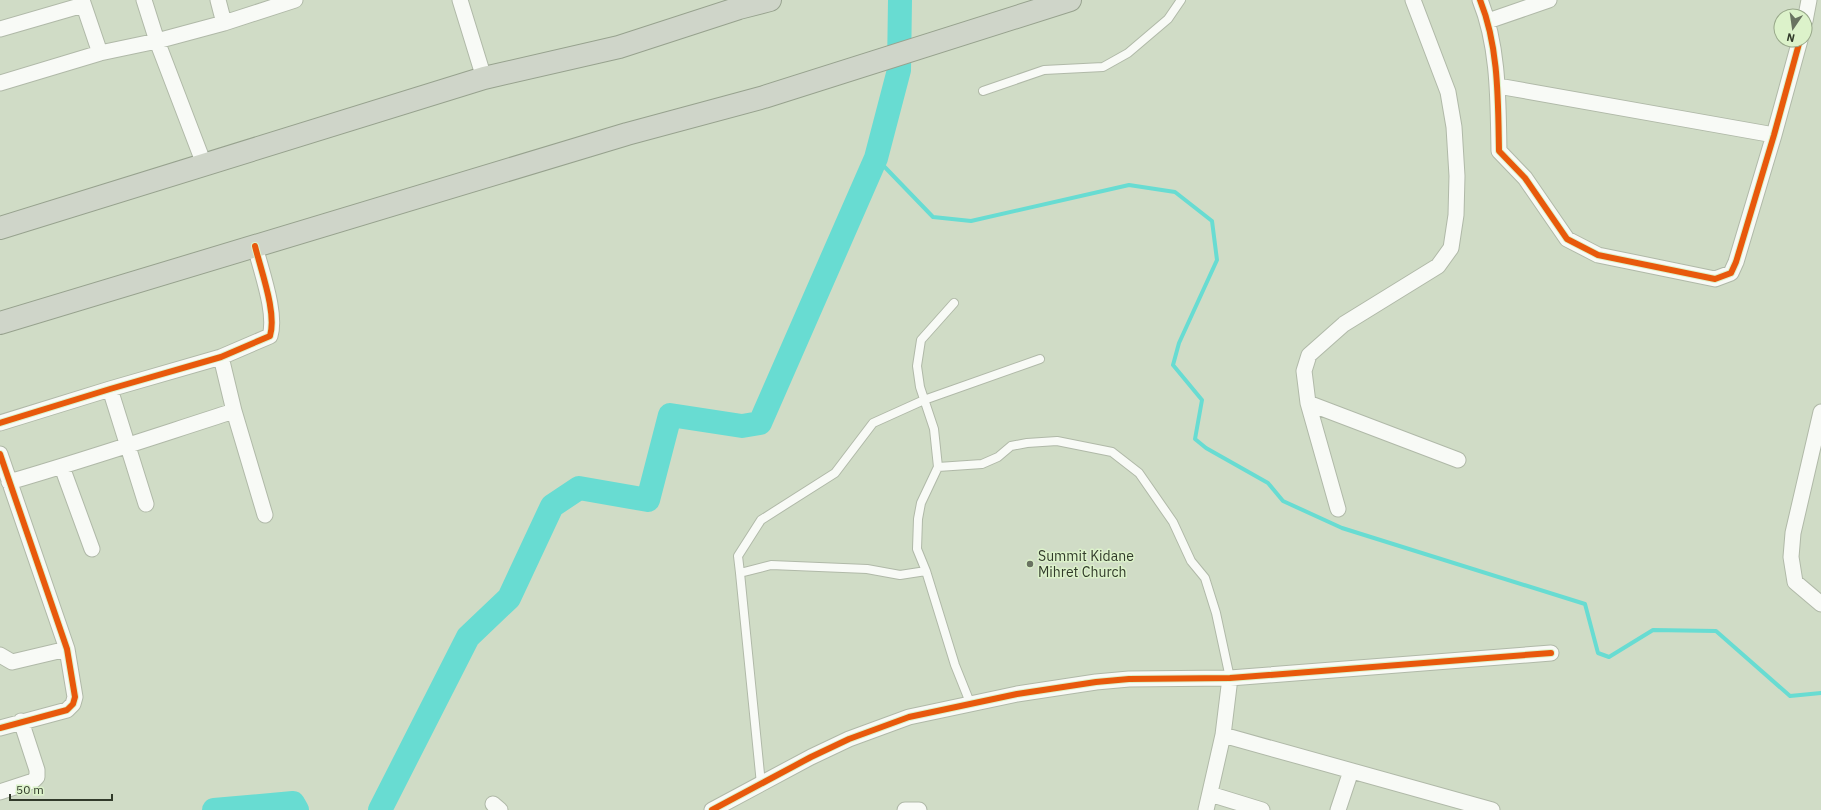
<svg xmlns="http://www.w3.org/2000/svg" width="1821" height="810" viewBox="0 0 1821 810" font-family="'IBM Plex Sans',sans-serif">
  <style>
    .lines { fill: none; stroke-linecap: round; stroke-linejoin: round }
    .stream { stroke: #68dcd2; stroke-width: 4 }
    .river { stroke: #68dcd2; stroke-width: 24 }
    .lane-casing { stroke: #b0b9a8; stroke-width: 10 }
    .street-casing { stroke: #b0b9a8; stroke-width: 17 }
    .highway-casing { stroke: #97a28e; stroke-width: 24 }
    .lane { stroke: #f8faf6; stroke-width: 8 }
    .street { stroke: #f8faf6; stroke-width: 15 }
    .highway { stroke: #cfd5c9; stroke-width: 22 }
    .cycleway-casing { stroke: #dcf2ca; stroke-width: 8 }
    .cycleway { stroke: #e8590c; stroke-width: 6 }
    .poi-dot { fill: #697361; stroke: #dcf2ca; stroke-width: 1.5 }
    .labels { text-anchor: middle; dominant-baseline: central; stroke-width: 3; stroke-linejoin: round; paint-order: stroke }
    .poi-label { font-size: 14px; fill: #313a2a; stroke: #dcf2ca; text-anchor: start }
  </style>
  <rect width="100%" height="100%" fill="#d0dcc6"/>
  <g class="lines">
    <path class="stream" d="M876,158l57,59 38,4 158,-36 46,7 37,29 5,39 -38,83 -6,22 29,35 -7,39 11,9 62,35 15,18 59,27 243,76 13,49 11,4 44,-27 63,1 74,65 31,-3"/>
    <path class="river" d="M214,810l79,-7 4,7
      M380,810l88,-173 41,-39 43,-92 27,-18 69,12 22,-85 72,11 18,-3 116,-265 23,-88 1,-70"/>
    <defs>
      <path id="lane" d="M983,91l61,-21 59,-3 25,-14 40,-34 13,-19
        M954,303l-33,37 -4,26 3,21 14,42 4,38 -17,36 -3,16 -1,30 9,22 29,94 16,40
        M938,467l44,-3 16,-7 13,-11 16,-3 30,-2 55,11 27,21 34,49 18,39 14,17 11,35 14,65
        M740,573l-2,-17 23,-36 74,-47 38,-50 51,-23 116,-41
        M761,784l-21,-211 31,-8 96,4 33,6 26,-4"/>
      <path id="street" d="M82,0l18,53
        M144,0l13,41 47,123
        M218,0l6,23
        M460,0l24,78
        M1480,0c19,47 18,101 19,151l26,27 42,61 31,16 117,24 16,-6 5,-11 38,-127 26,-95
        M1488,21l61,-21
        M1805,21l4,-21
        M0,29l83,-24
        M0,83l100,-30 57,-12 67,-18 71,-23
        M1498,86l276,49
        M110,389l36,115
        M1308,403l150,57
        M234,411l31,104
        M1821,412l-28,121 -2,24 4,25 26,22
        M0,423l110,-34 111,-32 49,-21c7,-23 -9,-65 -15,-90
        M0,454l67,195 8,48 -2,7 -6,6 -67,18
        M62,467l30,82
        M9,482c76,-22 150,-47 225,-71l-13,-54
        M1338,509l-30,-106 -4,-32 5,-16 35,-31 94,-58 13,-18 5,-33 1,-39 -3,-49 -6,-35 -35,-92
        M0,655l12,7 55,-13
        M1223,735l269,75
        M0,792l33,-11 4,-4v-7l-16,-49
        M1210,794l52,16
        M493,804l7,6
        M712,810l99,-53 38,-18 60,-22 108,-23 79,-12 33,-3 101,-1 321,-25
        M905,810h14
        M1206,810l17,-75 7,-57
        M1338,810l13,-39"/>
      <path id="highway" d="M0,228l484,-150 135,-31 120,-39 31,-8
        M0,323l627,-189 137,-37 306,-97"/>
    </defs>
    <use href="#lane" class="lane-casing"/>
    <use href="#street" class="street-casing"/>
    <use href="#highway" class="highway-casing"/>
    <use href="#lane" class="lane"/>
    <use href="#street" class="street"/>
    <use href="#highway" class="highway"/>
    <defs>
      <path id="cycleway" d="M1480,0c19,47 18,101 19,151l26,27 42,61 31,16 117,24 16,-6 5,-11 38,-127 26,-95
        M0,423l110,-34 111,-32 49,-21c7,-23 -9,-65 -15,-90
        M0,454l67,195 8,48 -2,7 -6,6 -67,18
        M712,810l99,-53 38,-18 60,-22 108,-23 79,-12 33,-3 101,-1 321,-25"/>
    </defs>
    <use href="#cycleway" class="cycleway-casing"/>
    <use href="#cycleway" class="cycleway"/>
  </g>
  <circle class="poi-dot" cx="1030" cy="564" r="4"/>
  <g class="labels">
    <g class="poi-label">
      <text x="1038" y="556">Summit Kidane<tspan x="1038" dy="16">Mihret Church</tspan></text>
    </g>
  </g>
  <g transform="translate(1793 28) rotate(193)"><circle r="19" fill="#dcf2ca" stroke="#98a88a"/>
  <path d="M0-3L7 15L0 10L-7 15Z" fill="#697361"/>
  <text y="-6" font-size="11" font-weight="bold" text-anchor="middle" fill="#313a2a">N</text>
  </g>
  <path d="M10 794v6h102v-6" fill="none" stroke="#313a2a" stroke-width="2"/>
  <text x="16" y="794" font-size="12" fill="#313a2a" stroke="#dcf2ca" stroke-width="3" paint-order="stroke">50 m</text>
</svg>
